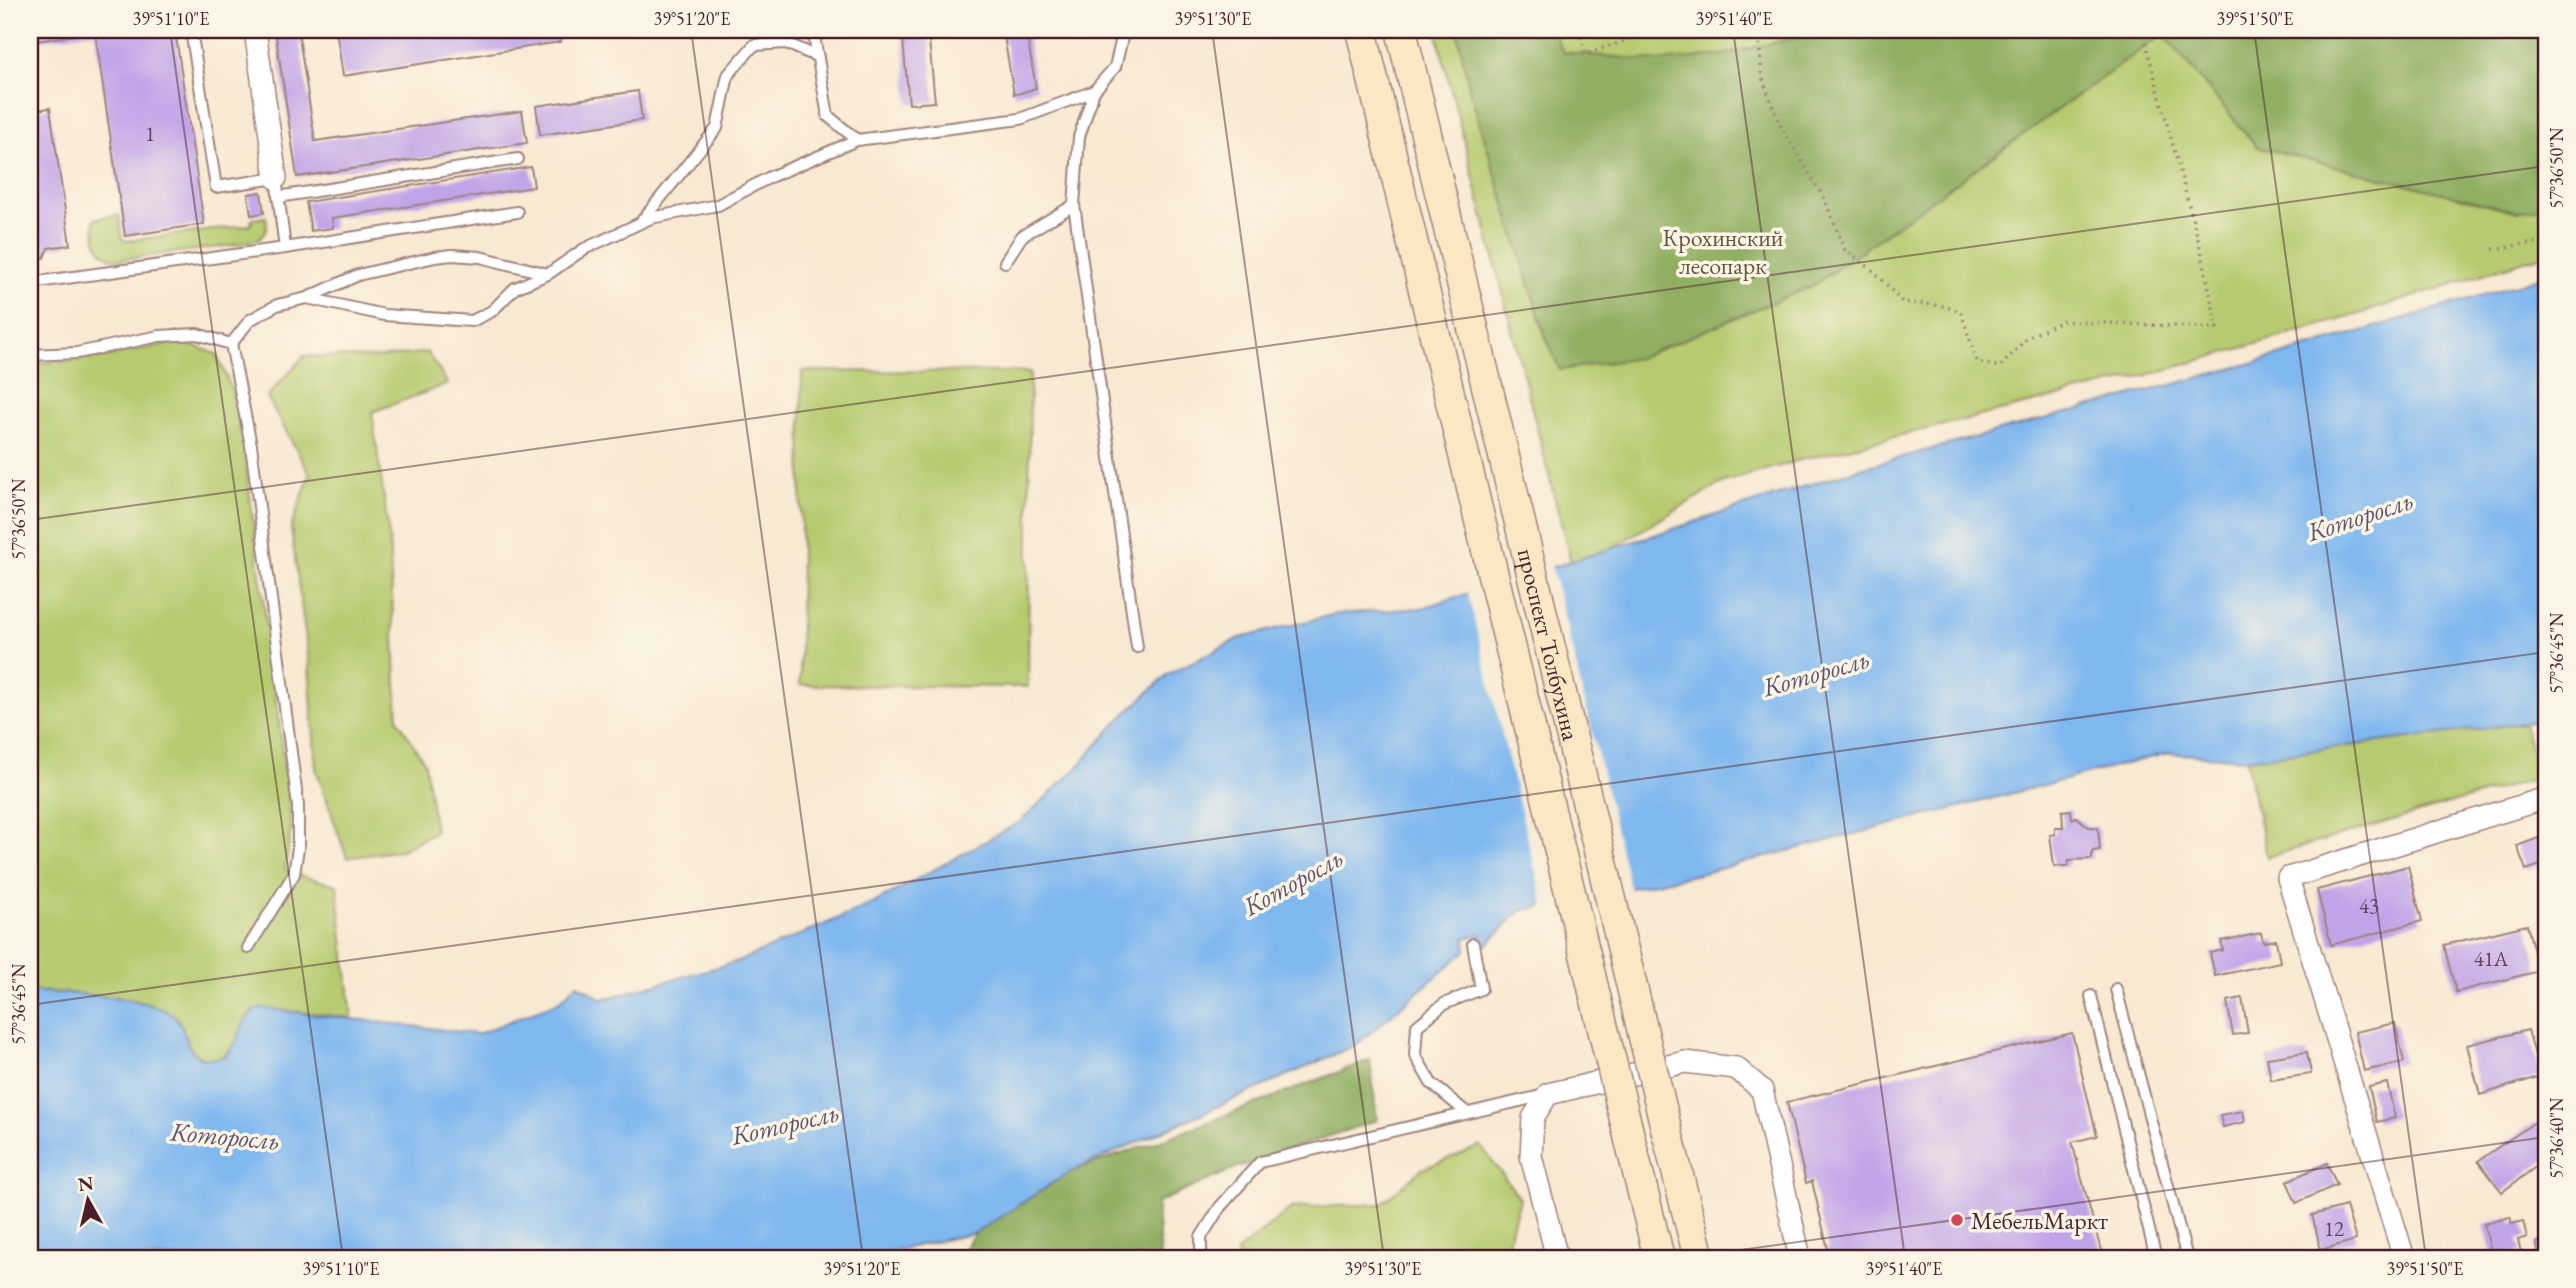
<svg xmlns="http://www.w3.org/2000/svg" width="2576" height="1288" viewBox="0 0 2576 1288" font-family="'EB Garamond',serif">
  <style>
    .green { fill: #b6cb6f; stroke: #80754d; stroke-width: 2 }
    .forest { fill: #90af62; stroke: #6d6746; stroke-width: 2 }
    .water { fill: #7fb7ef; stroke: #646b8d; stroke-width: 2 }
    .pier { fill: #f7e9d2 }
    .building { fill: #bfa4e8 }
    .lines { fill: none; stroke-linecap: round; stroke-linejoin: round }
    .service-casing { stroke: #a0847e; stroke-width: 14 }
    .minor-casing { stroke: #a0847e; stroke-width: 24 }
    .secondary-casing { stroke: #a0847e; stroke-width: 33 }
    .path { stroke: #a0847e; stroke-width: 3.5; stroke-dasharray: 2 5; stroke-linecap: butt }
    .service { stroke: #fff; stroke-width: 10 }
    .minor { stroke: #fff; stroke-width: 21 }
    .secondary { stroke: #fae7c3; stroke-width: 30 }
    .secondary-bridge-casing { stroke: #a0847e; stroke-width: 33; stroke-linecap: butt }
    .secondary-bridge { stroke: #fae7c3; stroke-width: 30 }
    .ticks { fill: none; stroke: #4a1f2b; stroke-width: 2; stroke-opacity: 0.45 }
    .poi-dot { fill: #d1495b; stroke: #fcf5e5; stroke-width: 2.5 }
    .labels { text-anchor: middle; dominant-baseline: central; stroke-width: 7; stroke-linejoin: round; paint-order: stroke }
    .number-label { font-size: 21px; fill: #67405a }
    .park-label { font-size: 24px; fill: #6a533f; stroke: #fcf5e5 }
    .street-label { font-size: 24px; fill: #4a1f2b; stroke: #fcf5e5 }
    .poi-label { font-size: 24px; fill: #4a1f2b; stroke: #fcf5e5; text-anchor: start }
    .water-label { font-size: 26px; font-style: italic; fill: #5d5470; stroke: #fcf5e5 }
    .neatline { fill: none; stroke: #4a1f2b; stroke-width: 2.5 }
    .ticks-label { font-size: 18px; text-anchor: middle; fill: #4a1f2b }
  </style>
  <rect width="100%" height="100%" fill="#fcf5e5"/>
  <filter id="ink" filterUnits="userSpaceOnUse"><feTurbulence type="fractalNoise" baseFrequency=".0143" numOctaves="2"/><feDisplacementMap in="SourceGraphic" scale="14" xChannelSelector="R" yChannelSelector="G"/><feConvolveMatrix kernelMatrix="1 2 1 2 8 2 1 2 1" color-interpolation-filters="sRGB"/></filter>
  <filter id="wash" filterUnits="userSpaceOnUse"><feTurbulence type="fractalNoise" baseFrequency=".00686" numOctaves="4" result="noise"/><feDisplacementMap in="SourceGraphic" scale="28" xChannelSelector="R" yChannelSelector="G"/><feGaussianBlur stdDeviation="1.57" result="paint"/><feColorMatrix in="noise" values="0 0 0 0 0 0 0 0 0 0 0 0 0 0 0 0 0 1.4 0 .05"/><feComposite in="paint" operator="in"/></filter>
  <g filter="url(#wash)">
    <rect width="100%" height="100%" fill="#f7e9d2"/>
    <path class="green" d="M1436,30h1110v224l-190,61 -197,57 -359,88 -76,22 -151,88z
      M119,215l3,24 3,2 126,-16 1,-6 14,-2 1,9 -3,8 -6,6 -24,5 -117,15c-23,-7 -21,-20 -23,-41z
      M180,341l37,13 15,37 11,50 46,359 2,30 -6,39 9,5 43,11 15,133 -91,-10c-10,13 -29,48 -44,50 -37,6 -27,-32 -45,-44 -29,-20 -106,-20 -142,-23v-629c50,2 101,-11 150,-21z
      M427,352l21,32 -76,28 17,124 9,184 27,43 10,69 -34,18 -54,8 -31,-89 -7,-106 -18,-135 19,-54 -43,-77 37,-41 74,2z
      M802,371l228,1 -2,315 -228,-2z
      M2524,723l13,55 -270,79 -21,-98z
      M1481,1146l39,53 -15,53 -41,6h-226l-1,-6 54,-44 90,-4 41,-35z"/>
    <path class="forest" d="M1457,30h95l11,22 96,9 63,-6 107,-25h717v177l-28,5 -261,-65 -94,-113 -349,251 -175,73 -79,12 -14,-32 -76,-246z
      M1370,1060l7,60 -139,47 -81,36 3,55h-202l17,-25 97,-62 90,-31z"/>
    <path class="water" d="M2546,276v442l-22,5 -278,36 -78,-6 -465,120 -183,38 -36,37 -3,-14 -16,4 1,13 -110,94 -284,126 -97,62 -115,25h-830v-267c35,3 115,3 143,24 18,13 7,50 45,43 25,-5 18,-44 43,-50l217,26 82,-33 17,-17 26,15 136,-38 133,-57 148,-82 56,-53 42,-48 50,-47 72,-36 96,-24 86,-6 245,-77 194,-63 414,-111z"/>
    <path class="pier" d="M1551,564l80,328 -86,18 -78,-320z"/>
    <g id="blocks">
      <path class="building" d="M30,30h145l29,194 -79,12 -30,-204 -65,10z
        M275,30h23l17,111 207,-30 5,32 -230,34z
        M336,30h223l1,12 -217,34z
        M902,30h26l7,72 -26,2z
        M1003,30h23l10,58 -22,7z
        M638,91l4,29 -102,15 -4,-29z
        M50,108l20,137 -22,3 -4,10 -5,1 -9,-6v-142z
        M531,167l3,20 -202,31 1,10 -22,3 -5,-29z
        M261,192l3,21 -13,2 -3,-21z
        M2071,810l1,9 4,-2 13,10h9l2,23 -8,1v8l-23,1 -1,6h-14l-4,-31 5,-1v-7h8l-1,-16z
        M2546,835v28l-20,7 -9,-24z
        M2408,866l14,55 -91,24 -14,-55z
        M2527,925l12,46 -83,21 -12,-47z
        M2261,933l2,9 13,-2 4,22 -65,14 -5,-23 13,-3 -2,-9z
        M2242,998l6,35 -15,2 -6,-34z
        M2395,1023l9,39 -40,9 -9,-39z
        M2528,1030l13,46 -61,19 -13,-50z
        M2072,1033l25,103 -25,6 31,116h-273l-18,-77 -6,2 -19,-81z
        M2307,1052l4,22 -40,6 -4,-22z
        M2387,1083l8,35 -18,4 -8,-35z
        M2243,1111l2,11 -22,5 -3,-12z
        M2535,1122l11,15v22l-44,33 -24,-31z
        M2327,1163l10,22 -41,18 -9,-22z
        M2346,1206l10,34 -35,10 -9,-35z
        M2510,1217l2,7 11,-3 4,16 -9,3 3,12 -28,6 -9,-34z
        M2546,1240v18h-6l-4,-15z"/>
    </g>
  </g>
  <g filter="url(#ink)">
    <use href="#blocks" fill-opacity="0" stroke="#a0847e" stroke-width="2"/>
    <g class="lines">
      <defs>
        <path id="service" d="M813,30l15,86 29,24
          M1094,91l-15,46 -5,68 63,442
          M278,197l240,-38
          M641,222l76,-94 11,-53 26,-30 32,-2 32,14
          M285,248l232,-36
          M1005,262l17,-26 52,-31
          M30,283l255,-35 -9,-70 -60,9 -25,-157
          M307,298l77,17 88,6 20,-10 23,-23 33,-14
          M231,344l20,101 47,361v42l-4,26 -46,74
          M30,355l47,-2 82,-17 38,-2 34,10 19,-24 27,-15 30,-7 51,-23 77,-18 17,-2 28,2 68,17 36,-25 67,-31 67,-13 52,-28 87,-37 163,-21 74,-28 21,-24 9,-37
          M2116,989l71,269
          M2091,996l65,262
          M1467,1113l-36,-30 -16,-28 2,-29 27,-22 37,-15 -8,-45
          M1201,1258v-21l19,-30 40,-45 285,-67"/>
        <path id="minor" d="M255,30l21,148
          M1557,1258l-26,-102 2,-38 15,-24 137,-32 51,6 26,22 38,168
          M2404,1258l-116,-380 258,-80"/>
        <path id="secondary" d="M1667,1132l32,126
          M1630,1140l29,118"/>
      </defs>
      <use href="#service" class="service-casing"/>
      <use href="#minor" class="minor-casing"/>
      <use href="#secondary" class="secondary-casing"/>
      <path class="path" d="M1578,30l8,24 71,-24
        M1758,30l4,47 17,46 45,75 21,52 30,22 27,30 42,4 17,6 16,50 23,5 27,-29 35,-17 155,7 -15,-74 -60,-224
        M2493,249l53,-8"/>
      <use href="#service" class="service"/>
      <use href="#minor" class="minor"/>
      <use href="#secondary" class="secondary"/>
      <defs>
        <g id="secondary-bridge">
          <path d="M1361,30l269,1110"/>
          <path id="s1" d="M1401,30l266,1102"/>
        </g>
      </defs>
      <use href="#secondary-bridge" class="secondary-bridge-casing"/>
      <use href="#secondary-bridge" class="secondary-bridge"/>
    </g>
  </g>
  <path class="ticks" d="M170,30l173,1228M691,30l172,1228M1212,30l172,1228M1733,30l172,1228M2254,30l172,1228M30,35l36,-5M30,520l2516,-354M30,1005l2516,-353M1684,1258l862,-121"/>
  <circle class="poi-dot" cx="1957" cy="1220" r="7"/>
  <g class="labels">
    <g class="number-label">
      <text x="150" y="133">1</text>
      <text x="2369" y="905">43</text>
      <text x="2491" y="958">41А</text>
      <text x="2334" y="1228">12</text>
    </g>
    <g class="park-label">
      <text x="1723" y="237">Крохинский<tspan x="1723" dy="28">лесопарк</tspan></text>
    </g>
    <g class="street-label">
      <text stroke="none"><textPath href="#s1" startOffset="632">проспект Толбухина</textPath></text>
    </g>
    <g class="poi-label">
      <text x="1971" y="1220">МебельМаркт</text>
    </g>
    <g class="water-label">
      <text transform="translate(2360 516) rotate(-18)">Которосль</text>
      <text transform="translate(1816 673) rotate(-16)">Которосль</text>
      <text transform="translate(1293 882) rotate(-29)">Которосль</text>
      <text transform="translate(785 1124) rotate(-13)">Которосль</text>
      <text transform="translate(225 1136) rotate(5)">Которосль</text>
    </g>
  </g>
  <rect width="2576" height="1288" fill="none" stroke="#fcf5e5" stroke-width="77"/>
  <g transform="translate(88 1200) rotate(352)" stroke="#fcf5e5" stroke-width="5" paint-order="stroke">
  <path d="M0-5L12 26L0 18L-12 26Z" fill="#4a1f2b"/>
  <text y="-10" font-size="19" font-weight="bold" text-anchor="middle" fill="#4a1f2b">N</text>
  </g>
  <rect x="38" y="38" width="2500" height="1212" class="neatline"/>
  <g class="ticks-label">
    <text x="171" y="25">39°51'10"E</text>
    <text x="692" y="25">39°51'20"E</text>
    <text x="1213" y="25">39°51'30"E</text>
    <text x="1734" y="25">39°51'40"E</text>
    <text x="2255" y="25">39°51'50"E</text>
    <text transform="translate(2557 168) rotate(-90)" y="6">57°36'50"N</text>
    <text transform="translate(19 519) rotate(-90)" y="6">57°36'50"N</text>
    <text transform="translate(2557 653) rotate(-90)" y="6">57°36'45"N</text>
    <text transform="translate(19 1004) rotate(-90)" y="6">57°36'45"N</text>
    <text transform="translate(2557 1138) rotate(-90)" y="6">57°36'40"N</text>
    <text x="341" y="1275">39°51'10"E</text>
    <text x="862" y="1275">39°51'20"E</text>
    <text x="1383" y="1275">39°51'30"E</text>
    <text x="1904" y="1275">39°51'40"E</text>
    <text x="2425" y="1275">39°51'50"E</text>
  </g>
</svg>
